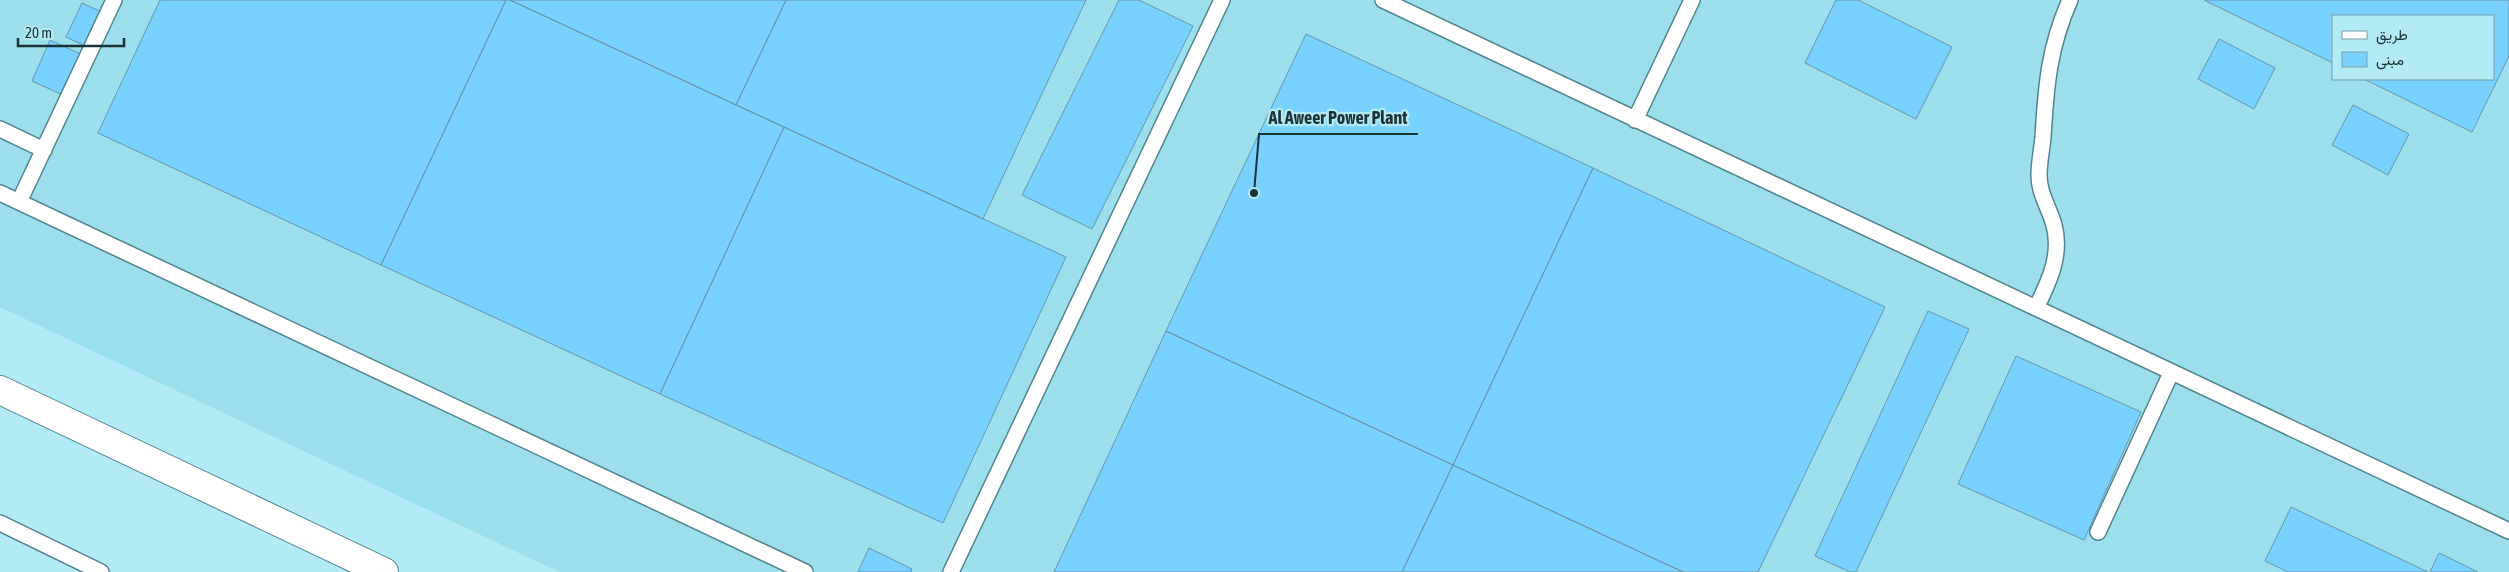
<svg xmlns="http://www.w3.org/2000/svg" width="2509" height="572" viewBox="0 0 2509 572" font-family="'Asap Condensed',Vazirmatn,sans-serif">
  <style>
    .built { fill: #9cdeeb; fill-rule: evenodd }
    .building { fill: #78d1fe; stroke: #6a96ad }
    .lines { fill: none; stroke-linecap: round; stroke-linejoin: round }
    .lane-casing { stroke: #518691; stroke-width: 18 }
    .street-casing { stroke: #518691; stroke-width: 30 }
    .lane { stroke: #fff; stroke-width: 15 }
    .street { stroke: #fff; stroke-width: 28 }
    .leader { fill: none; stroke: #1b3236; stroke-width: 2 }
    .callout-dot { fill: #1b3236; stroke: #b2eaf6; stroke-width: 2 }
    .callout-label { font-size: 18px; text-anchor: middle; font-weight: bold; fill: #1b3236; stroke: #b2eaf6; stroke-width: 4.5; stroke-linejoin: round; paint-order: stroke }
  </style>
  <rect width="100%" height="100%" fill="#b2eaf6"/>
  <path class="built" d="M0,0h2509v572h-1950l-559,-265zM2333,16h160v63h-160z"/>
  <path class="building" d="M160,0h346l-125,265 -283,-132z
    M506,0h4l274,127 -124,267 -279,-129z
    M510,0h276l-50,105z
    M786,0h300l-103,219 -247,-114z
    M1119,0h20l54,26 -101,203 -70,-34z
    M1836,0h22l94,47 -36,72 -111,-56z
    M2204,0h305v56l-37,76 -108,-53h129v-63h-160v47z
    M82,3l20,9 -17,34 -19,-9z
    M1306,34l287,134 -140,297 -287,-134z
    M2219,39l56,29 -21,41 -56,-30z
    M50,40l33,15 -18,41 -33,-15z
    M2353,105l56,29 -21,41 -56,-30z
    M784,127l282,130 -123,266 -283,-129z
    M1593,168l292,139 -127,265h-75l-230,-107z
    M1928,311l41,18 -113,243h-6l-35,-16z
    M1166,331l287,134 -51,107h-348z
    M2016,356l125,56 -57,128 -126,-56z
    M1453,465l230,107h-281z
    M2291,507l137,65h-140l-23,-11z
    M869,548l43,21 -1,3h-53z
    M2439,553l39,19h-48z"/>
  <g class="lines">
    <defs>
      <path id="lane" d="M1383,0l1126,531
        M1635,120l57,-120
        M0,129l44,21
        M0,193l805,379
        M19,202l95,-202
        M2036,308c13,-26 26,-53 18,-83 -5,-18 -15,-31 -15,-50 0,-13 3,-26 4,-38 3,-51 6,-90 27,-137
        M0,523l101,49
        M2098,532l73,-159
        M951,572l271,-572"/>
      <path id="street" d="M0,390l384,182"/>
    </defs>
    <use href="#lane" class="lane-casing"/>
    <use href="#street" class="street-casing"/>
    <use href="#lane" class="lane"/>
    <use href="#street" class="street"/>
  </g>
  <path class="leader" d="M1254 193L1259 134H1418"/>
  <circle class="callout-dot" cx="1254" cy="193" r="5"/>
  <g class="callout-label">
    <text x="1338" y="124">Al Aweer Power Plant</text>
  </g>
  <rect x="2332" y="15" width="162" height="65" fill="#b2eaf6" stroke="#76a0a9"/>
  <rect x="2342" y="31" width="25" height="8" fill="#ffffff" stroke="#76a0a9"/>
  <text x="2376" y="40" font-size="15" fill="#1b3236">طريق</text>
  <rect x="2342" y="52" width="25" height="15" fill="#78d1fe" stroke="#76a0a9"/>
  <text x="2376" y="65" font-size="15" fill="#1b3236">مبنى</text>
  <path d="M18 38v8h106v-8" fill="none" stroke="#1b3236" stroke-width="2.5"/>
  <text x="25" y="38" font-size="15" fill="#1b3236" stroke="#b2eaf6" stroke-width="4" paint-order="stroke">20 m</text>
</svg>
